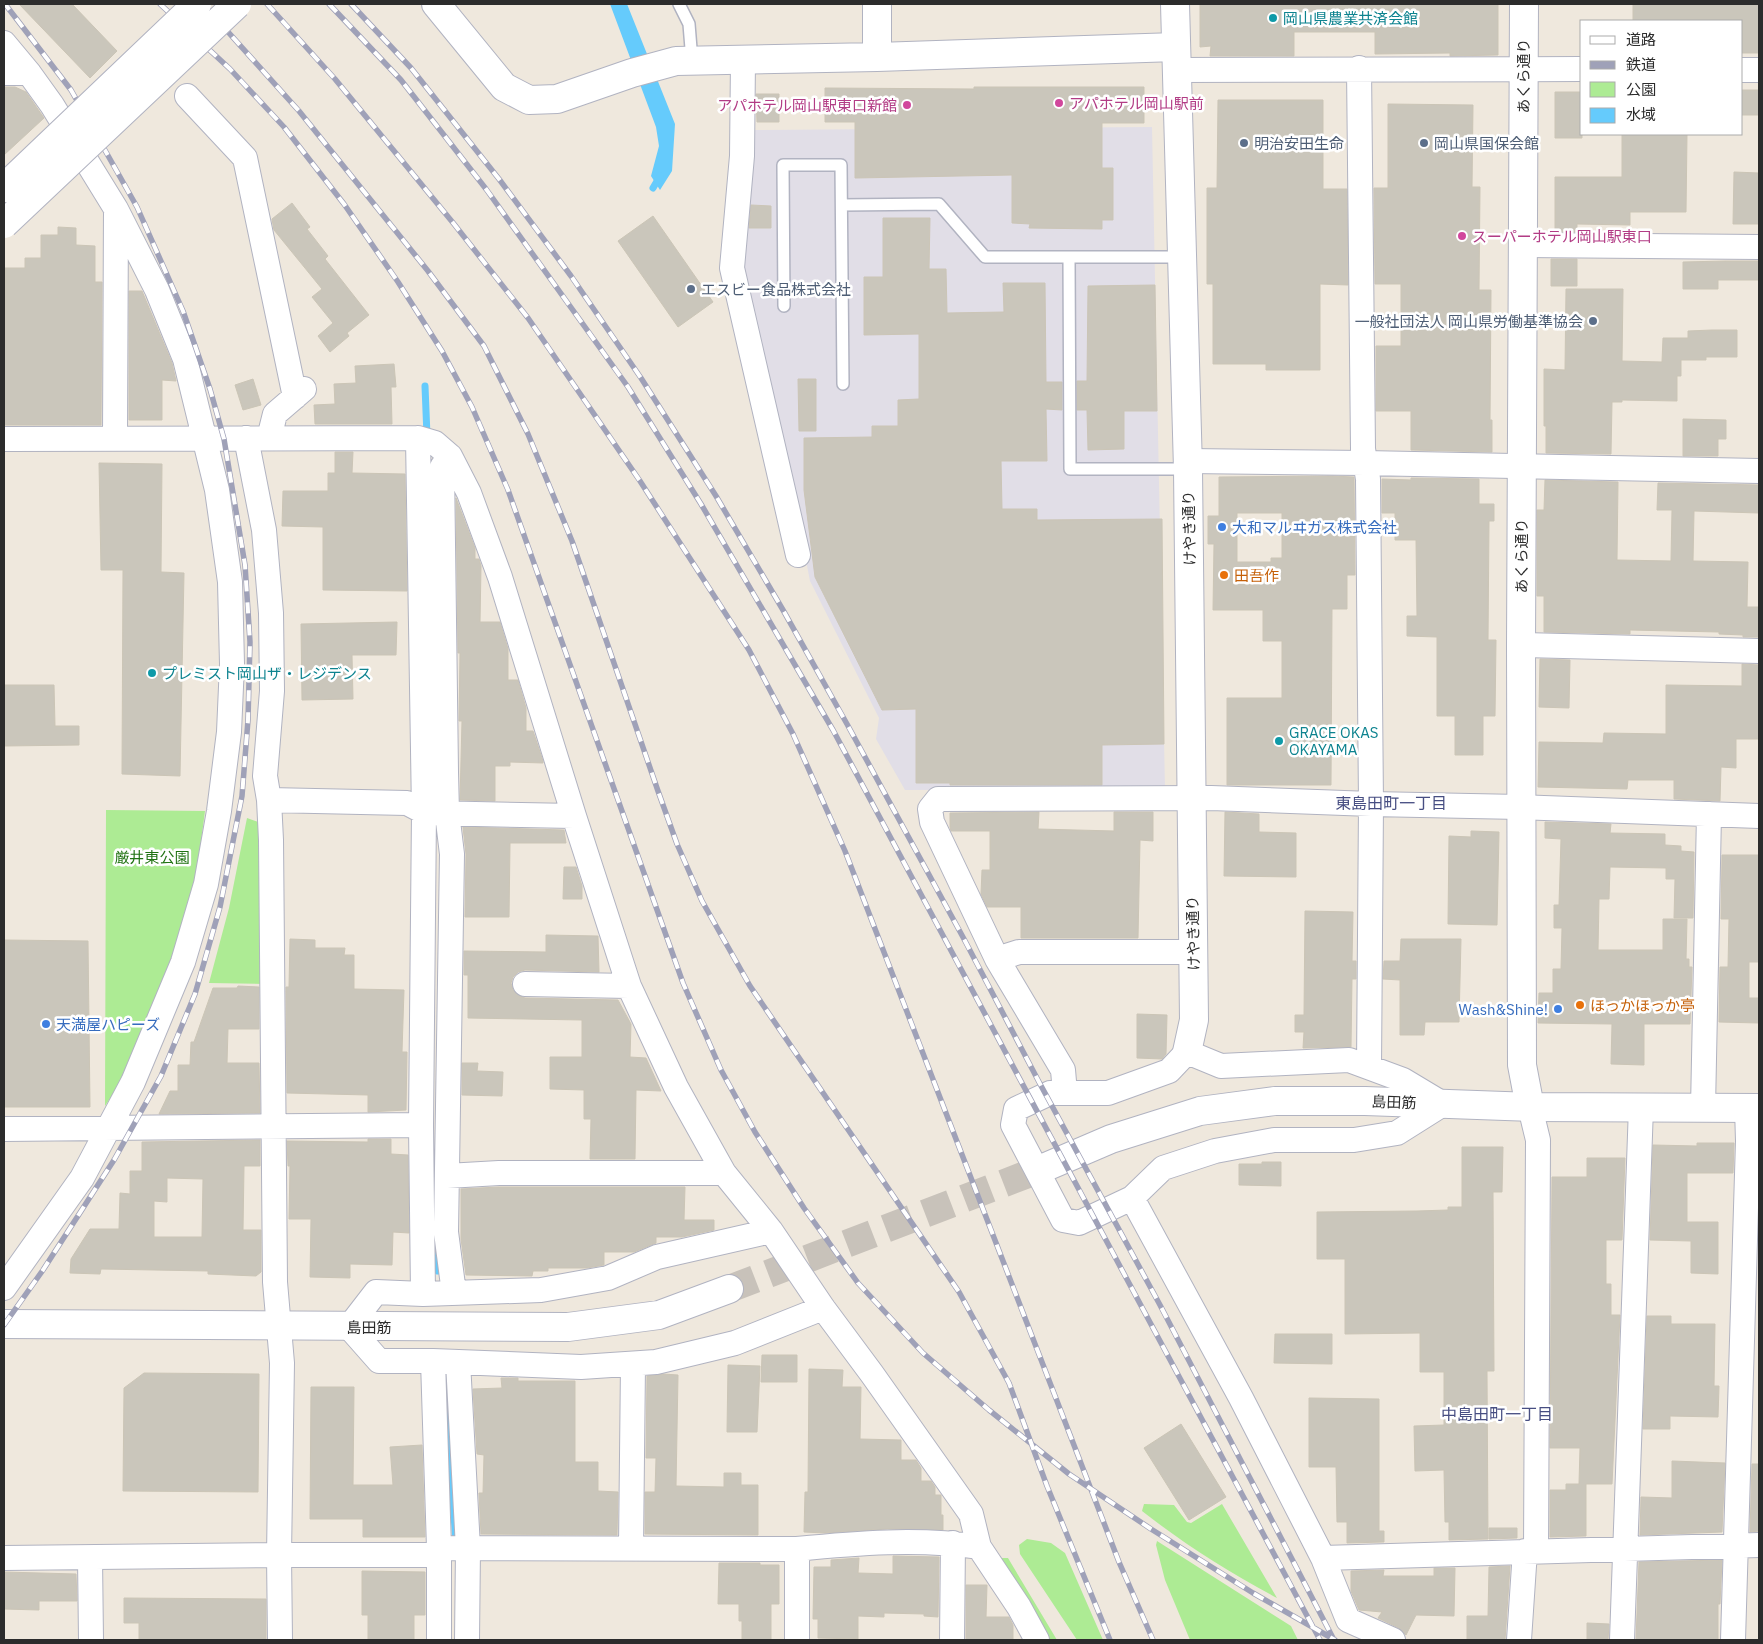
<svg xmlns="http://www.w3.org/2000/svg" width="1763" height="1644" viewBox="0 0 1763 1644" font-family="'IBM Plex Sans','Noto Sans JP',sans-serif">
  <style>
    .industrial { fill: #e1dee7 }
    .green { fill: #adeb94 }
    .water { fill: #65cbfc }
    .lines { fill: none; stroke-linecap: round; stroke-linejoin: round }
    .stream { stroke: #65cbfc; stroke-width: 7 }
    .building { fill: #cac6bb; stroke: #cbc5b6; fill-rule: evenodd }
    .tertiary-tunnel { stroke: #c8c2ba; stroke-width: 28; stroke-dasharray: 28 14; stroke-linecap: butt }
    .service-casing { stroke: #b1b3c1; stroke-width: 14 }
    .minor-casing { stroke: #b1b3c1; stroke-width: 26 }
    .tertiary-casing { stroke: #b1b3c1; stroke-width: 30 }
    .service { stroke: #fff; stroke-width: 11 }
    .minor { stroke: #fff; stroke-width: 24 }
    .tertiary { stroke: #fff; stroke-width: 28 }
    .rail-casing { stroke: #9fa1b8; stroke-width: 5.5 }
    .rail { stroke: #fff; stroke-width: 4; stroke-dasharray: 11; stroke-linecap: butt }
    .tertiary-bridge-casing { stroke: #b1b3c1; stroke-width: 30; stroke-linecap: butt }
    .tertiary-bridge { stroke: #fff; stroke-width: 28 }
    .culture-dot { fill: #0f9aa8; stroke: #fff; stroke-width: 2 }
    .hotel-dot { fill: #d1479c; stroke: #fff; stroke-width: 2 }
    .service-dot { fill: #5c6f8a; stroke: #fff; stroke-width: 2 }
    .shop-dot { fill: #3f7fe0; stroke: #fff; stroke-width: 2 }
    .food-dot { fill: #e8710a; stroke: #fff; stroke-width: 2 }
    .labels { text-anchor: middle; dominant-baseline: central; stroke-width: 5; stroke-linejoin: round; paint-order: stroke }
    .culture-label { font-size: 15px; fill: #0d838f; stroke: #fff; text-anchor: start }
    .street-label { font-size: 15px; fill: #2c2c2c; stroke: #fff }
    .hotel-label { font-size: 15px; fill: #b23c85; stroke: #fff; text-anchor: start }
    .service-label { font-size: 15px; fill: #4e5e75; stroke: #fff; text-anchor: start }
    .shop-label { font-size: 15px; fill: #366cbe; stroke: #fff; text-anchor: start }
    .food-label { font-size: 15px; fill: #c56008; stroke: #fff; text-anchor: start }
    .park-label { font-size: 15px; fill: #217313; stroke: #fff }
    .neighbourhood-label { font-size: 16px; fill: #474e82; stroke: #fff }
  </style>
  <rect width="100%" height="100%" fill="#efe8dd"/>
  <path class="industrial" d="M1152,127l13,662 -260,1 -29,-51 3,-21 -69,-137 -19,-98 -53,-218 10,-135z"/>
  <path class="green" d="M106,810l99,1 -9,69 -23,75 -48,121 -20,30z
    M247,818l17,6 2,160 -57,-1 20,-75z
    M1144,1504l30,1 13,17 4,1 31,-19 55,94c-47,-25 -93,-54 -135,-87z
    M1027,1539l24,4 14,10 38,87h-26l-57,-86 -1,-9z
    M1157,1541l134,85 7,14h-108l-25,-60 -9,-35z
    M1002,1558h6l49,82h-12l-46,-78z"/>
  <path class="water" d="M610,4h17l48,120 -3,47 -12,19 -9,-14 8,-30 -3,-19z"/>
  <g class="lines">
    <path class="stream" d="M653,188l7,-12
      M425,386l2,50
      M437,1248l1,23
      M446,1402l10,141"/>
  </g>
  <path class="building" d="M19,4h53l45,47 -27,27z
    M1200,4h298v51l-48,1v-3l-75,1v-22h-81v24h-84l1,-10 -11,1z
    M1633,4h126v49h-17v-32h-109z
    M4,87h11l11,5 18,26 -40,37z
    M974,87h170v36h-42v45h11v52h-11v9l-73,-1 1,-4 -18,-1v-48l-157,3v-56h-30v-34l149,1z
    M1742,90h17v25h-17z
    M1555,92h27v46h-27z
    M756,94h23v28h-22z
    M1218,100h105v89h24l1,96 -28,-1v86h-54v-6h-53v-80h-6v-96h10z
    M1388,104l85,1 -1,82h8l-1,103h12l-1,130h2v32l-81,-2v-39h-35v-65h25v-62h-26l-1,-96h14z
    M1622,134h65l-1,78h-56v13l-53,-1v8h-22v-55h67z
    M1734,172l25,1v51h-26z
    M292,203l18,24 -3,2 21,27 -3,3 44,56 -22,18 2,3 -19,16 -12,-16 15,-13 -21,-26 10,-8 -48,-59 -2,-11z
    M751,205l20,1v22h-22z
    M653,216l60,86 -35,25 -60,-86z
    M883,218h47l-1,51h17l1,44 57,-1 -1,-29h42l1,99h16v28l-16,-1 1,52h-46l1,48h35v11l125,-1 2,225 -62,1v40h-152v-2h-34v-74l-34,1 -67,-133 -11,-87v-52l68,-1v-11h26v-26l21,-1v-65l-55,1v-58h19z
    M58,227l18,1v17l19,1v36h7l-1,143h-97l1,-157h20v-10h16v-23h17z
    M1551,259h26v27h-26z
    M1726,261h33v19h-41v9h-35v-27z
    M1155,285l2,126h-33v38l-36,1 -1,-40h-10v-29h10l1,-95z
    M1566,289h57l-1,72 40,1 1,-24h25v-7l24,-1h25v27h-31v3h-25v16h-4v25l-55,-1v2h-10l-1,52 -65,-1v-27h-2v-57l21,1z
    M129,291h13l30,72 4,18 -14,-1v40h-33z
    M394,364l2,23h-5l1,37h-77l-1,-19 21,-1 -1,-20 22,-1 -1,-17z
    M253,379l8,26 -18,5 -8,-25z
    M798,379h18v52h-17z
    M1683,419l43,1v19h-8v17h-35z
    M335,452h18l-1,21 53,1 2,117 -84,-1v-63l-41,-1 1,-35h45v-18h7z
    M99,463l63,1 -1,108 23,1 -4,203 -58,-2 1,-204h-22z
    M1332,476l22,1 1,98h-8v34h-15l-1,176h-104v-87h55v-57h-19v-31h-50l1,-66h-6v-28h11v-39zM1237,513h45v45h-11v4h-34z
    M1411,478l68,1v25h15v17h-5l-1,119h8l-1,76h-12v39h-28v-39h-18v-79l-30,-1v-20h10l-1,-76h-21v-27h-13v-34l29,1z
    M1545,480l73,2 -1,78 54,1 1,-51h-15l1,-27 101,2v28l-65,-2 -1,50 55,1 -1,45h12v30h-16v-2l-24,-1v-2l-89,-2v4l-86,-2v-36h-7v-86h7z
    M456,498l19,50v11h4l2,7 -1,56h20l8,27v31h10l8,28v23h7l10,30v2l-33,-1v4h-15v35l-35,-1 2,-79h-3l1,-68h-2z
    M397,622l-1,33h-44l1,44 -51,1 -1,-76z
    M1540,659l30,1 -1,48 -30,-1z
    M1742,664l17,1v74h-23v29l-15,-1 -1,34 -46,-2v-19h-46l-1,9 -89,-2 1,-45 64,1 1,-10 62,1v-49l76,1z
    M4,685h50l1,41h24v19l-75,1z
    M1039,812l-1,17 76,2v-19h39v29l-13,-1 -2,98h-117v-31h-34l-6,-13 1,-24h8v-39h-39l-1,-4v-14z
    M1225,812l34,2v18l37,1v44l-72,-1z
    M1545,822l66,2 -1,9 55,1v11l16,1v5l13,1 -1,66h-19l1,-39h-9v-11l-56,-1 -1,32h-10l-1,51h65v-31h24l-1,40h3v8h3l-2,57h-46v41l-33,-1 1,-40 -74,-1 1,-30h14v-24h8l1,-41h-8v-23h5l2,-66 -16,-1z
    M463,827l101,3 2,13h-56l-1,74h-44l1,-63z
    M1471,831l28,1 -2,93 -49,-1 1,-88 22,1z
    M1722,855h37v107h-10v36h10v25l-40,-1 1,-55h8l1,-48h-8z
    M564,867h12l6,19v13h-19z
    M1305,911l48,1 -1,49h4v18h-4l-1,68 -48,1 1,-16h-9v-17h9z
    M546,935l52,1 1,36 -74,-2 -7,2 -5,5 -2,6 2,7 5,5 7,3 93,2 13,24 -1,33 16,1 15,33 -25,-1 -1,69h-45l1,-40h-7v-29l-34,-1v-32h32v-37l-114,-2v-43h-4v-24l82,1z
    M290,939l25,1v8h30l-1,7h10v34l50,1 -2,62h5l-1,58 -38,2v-17l-81,-2 -1,-106h3z
    M1401,939h60l-2,83h-34l-1,13h-24v-55l-17,-1 1,-18h16z
    M4,940l84,1 2,166h-86z
    M238,986l21,1v42h-31l-1,34h32l1,50 -101,1 11,-23h8v-26h12l1,-23h3l19,-54h24z
    M1137,1014l30,1 -1,39 -4,5 -25,-1z
    M462,1063h16l-1,8 26,1 -1,24 -40,-1z
    M368,1139h23v15l17,1 1,78 -16,-1 -1,33 -42,-1v14l-40,-1 1,-58h-22l1,-53h-2l-1,-25 81,1z
    M260,1140v26h-16l-1,64h18v42l-5,4 -48,-2v-3l-107,-2 -1,5 -30,-1 1,-14 19,-30h29l1,-36 10,1v-23h12v-29zM167,1178l36,1 -1,58h-48v-36l13,1z
    M1697,1143h37l-1,30h-46v49h31v52l-27,-1v-32l-41,-1 3,-95 44,1z
    M1462,1147h41l-1,45h-9l1,179h-7l1,168 -39,1v-18h-4l-1,-52 -29,1 -1,-45 30,-1v-53h-24v-39l-75,1v-75h-28v-47l100,-1 31,-1v-3h14z
    M1587,1158h38l-3,82h-16v44h5v31h9l-8,169h-26v52l-36,1v-47h16v-6h13l1,-36h-30l2,-271h35z
    M1262,1162h19v24l-42,-1v-21h23z
    M499,1187h186l-1,33h30v10l-32,7h-26v6l-22,9h-30v13l-17,3h-39v3h-15l-1,5 -66,-1 -5,-36v-50z
    M1647,1316h24v8h44l-1,62h5l-1,31 -48,-1v13h-27z
    M1275,1334h57v30l-58,-1z
    M762,1355h35v27h-36z
    M728,1365l32,1 -3,66h-30z
    M809,1369l34,1 -1,17h19l-1,52 41,1v20h15l5,8v13h10l4,6v8h6v20h2v15l-56,-1 -62,4 -21,-1 1,-40h3z
    M144,1373l115,1 -1,118 -135,-1 1,-103z
    M663,1374l15,1 -2,111 48,1v-14h17v12h17v50l-113,-1v-42h10l1,-34h-10l1,-82z
    M501,1378h17v3h57v81h23v29l20,1 -1,43 -136,-1 -2,-41h4l1,-38 -7,-1 -4,-65 29,-1z
    M311,1387h43l-1,98h40l-3,-38 32,-2 3,92h-62v-18h-53z
    M1309,1398l70,1v132h5v11l-37,1v-21h-10l-1,-55h-27z
    M1181,1424l45,73 -37,23 -45,-72z
    M1672,1461l53,2 -3,69 -82,3 1,-38 31,1z
    M1752,1464h7v67l-9,1z
    M1489,1528h28v10l-28,1z
    M893,1556l46,1 -1,60 -14,-1v-2l-40,-1v4l-26,-1v23l-40,-1v-19h-5l1,-52h17v-7l28,-2 -1,15 35,1z
    M1722,1560l-2,44h-2v36h-82l3,-78z
    M719,1563h41v2h19v39h-8v36h-29v-19h-3v-17h-21z
    M1510,1566l-5,74h-38v-24h21l1,-49z
    M1434,1568h21l-1,48 -38,-1 -10,20 -7,-7 -21,-10 4,-6 -23,-2 -8,-19v-20l33,-1 -1,6h51z
    M362,1571l63,1v43h-11v25h-46v-25h-6z
    M4,1572l72,2 1,27h-38v9l-35,-1z
    M966,1585h21l-1,32h23l4,8v15h-47z
    M124,1598l142,1v41h-127v-17h-15z
    M1587,1623l22,1 -1,16h-21z"/>
  <g class="lines">
    <path class="tertiary-tunnel" d="M729,1289l312,-120"/>
    <defs>
      <path id="service" d="M679,4l10,20 3,37
        M842,205l97,-1 46,53h84
        M1182,257h-113l1,212h118
        M784,306l-1,-141h58l2,219"/>
      <path id="minor" d="M4,43l25,30 23,32 64,104 -1,230
        M743,60l-1,96 -10,112 66,287
        M1359,68l4,381 5,30 3,325 -2,263
        M1177,70l405,-1
        M1742,70h17
        M4,73h25
        M187,96l58,62 50,239
        M1522,245l237,2
        M246,438l18,92 7,83 1,78 -7,85 4,24 2,40 4,442 7,81 -3,192 1,85
        M269,438l6,-24 29,-25
        M418,438l6,374 -3,313 2,169
        M4,439l414,-1 17,5 15,13 19,37 31,84 74,239 55,170 47,101 48,86 47,58 52,77 49,66 99,140 8,33 40,60 18,33
        M450,456l-8,11 4,305 1,41 5,41 -6,378 8,61
        M1188,461l177,2 394,8
        M1521,645l238,6
        M269,800l138,3 17,9 5,1 145,3
        M997,959l22,-7h174
        M525,984l104,2
        M1187,1052l34,14 128,-6 54,20 40,24 -46,29 -43,7h-80l-59,11 -52,17 -31,30 -53,25 -16,-3 -50,-95 3,-16 34,-16h58l61,-22z
        M1065,1093l-2,-23 -66,-111 -65,-137 -2,-13 8,-10 273,-1 160,6 149,3 239,9
        M1530,1107l8,33 -2,411
        M1703,1108l6,-294
        M4,1129l417,-4
        M447,1176l52,-3h225
        M1132,1198l109,200 82,160 436,-13
        M771,1231l-114,26 -49,21 -67,12 -118,4 -47,-2 -27,35 30,34h54l148,6 75,-5 79,-19 88,-35
        M4,1288l78,-110 51,-96 50,-120 23,-78 13,-73 10,-79 3,-68 -2,-82 -13,-92 -32,-131 -28,-69 -41,-81
        M433,1361l6,187v92
        M458,1362l10,186 -1,92
        M439,1548l358,1c59,-6 122,-11 182,-2
        M631,1548l2,-184
        M797,1549v91
        M4,1558l275,-3h160
        M90,1558l1,82
        M1323,1558l25,62 45,20
        M952,1640l1,-97
        M1519,1640l6,-89
        M1622,1640l19,-533
        M1733,1640l15,-499 -1,-33"/>
      <path id="tertiary" d="M436,4l68,83 25,13 28,-1 75,-26 44,-12 201,-4 299,-10
        M877,4v53
        M1175,4l13,465 6,551 -7,32
        M1524,4l-3,641 1,420 8,42
        M1041,1169l70,-30 89,-28 75,-10h90l165,6 229,1
        M4,1324l564,3 91,-12 70,-26"/>
    </defs>
    <use href="#service" class="service-casing"/>
    <use href="#minor" class="minor-casing"/>
    <use href="#tertiary" class="tertiary-casing"/>
    <use href="#service" class="service"/>
    <use href="#minor" class="minor"/>
    <use href="#tertiary" class="tertiary"/>
    <defs>
      <path id="rail" d="M160,4l70,65 54,58 60,77 54,78 44,69 30,56 36,83 175,493 38,87 34,62 49,76 54,75 65,70 66,57 80,64 82,55 102,64 82,47
        M203,4l96,107 129,160 56,75 44,88 44,107 86,250 19,53 25,57 48,85 209,306 50,91 38,103 63,154
        M267,4l68,75 119,145 74,94 112,163 109,169 44,84 52,117 274,711 34,78
        M329,4l72,76 85,109 142,198 73,117 132,226 487,910
        M351,4l60,64 88,111 72,97 70,102 75,118 67,114 64,114 117,215 75,143 121,223 173,333
        M4,1325l39,-55 71,-110 47,-84 34,-82 25,-87 22,-111 6,-76 2,-78 -5,-77 -21,-126 -14,-50 -27,-78 -46,-104 -66,-117 -66,-86"/>
    </defs>
    <use href="#rail" class="rail-casing"/>
    <use href="#rail" class="rail"/>
    <defs>
      <path id="tertiary-bridge" d="M4,188l193,-184
        M4,224l233,-220"/>
    </defs>
    <use href="#tertiary-bridge" class="tertiary-bridge-casing"/>
    <use href="#tertiary-bridge" class="tertiary-bridge"/>
  </g>
  <g class="culture-dot">
    <circle cx="1273" cy="18" r="5"/>
    <circle cx="152" cy="673" r="5"/>
    <circle cx="1279" cy="741" r="5"/>
  </g>
  <g class="hotel-dot">
    <circle cx="1059" cy="103" r="5"/>
    <circle cx="907" cy="105" r="5"/>
    <circle cx="1462" cy="236" r="5"/>
  </g>
  <g class="service-dot">
    <circle cx="1244" cy="143" r="5"/>
    <circle cx="1424" cy="143" r="5"/>
    <circle cx="691" cy="289" r="5"/>
    <circle cx="1593" cy="321" r="5"/>
  </g>
  <g class="shop-dot">
    <circle cx="1222" cy="527" r="5"/>
    <circle cx="1558" cy="1009" r="5"/>
    <circle cx="46" cy="1024" r="5"/>
  </g>
  <g class="food-dot">
    <circle cx="1224" cy="575" r="5"/>
    <circle cx="1580" cy="1005" r="5"/>
  </g>
  <g class="labels">
    <g class="culture-label">
      <text x="1283" y="18">岡山県農業共済会館</text>
      <text x="162" y="673">プレミスト岡山ザ・レジデンス</text>
      <text x="1289" y="732">GRACE OKAS<tspan x="1289" dy="17">OKAYAMA</tspan></text>
    </g>
    <g class="street-label">
      <text transform="translate(1523 76) rotate(-90)">あくら通り</text>
      <text transform="translate(1189 528) rotate(-91)">けやき通り</text>
      <text transform="translate(1521 556) rotate(-90)">あくら通り</text>
      <text transform="translate(1193 933) rotate(-91)">けやき通り</text>
      <text transform="translate(1394 1102) rotate(2)">島田筋</text>
      <text x="369" y="1327">島田筋</text>
    </g>
    <g class="hotel-label">
      <text x="1069" y="103">アパホテル岡山駅前</text>
      <text x="897" y="105" text-anchor="end">アパホテル岡山駅東口新館</text>
      <text x="1472" y="236">スーパーホテル岡山駅東口</text>
    </g>
    <g class="service-label">
      <text x="1254" y="143">明治安田生命</text>
      <text x="1434" y="143">岡山県国保会館</text>
      <text x="701" y="289">エスビー食品株式会社</text>
      <text x="1583" y="321" text-anchor="end">一般社団法人 岡山県労働基準協会</text>
    </g>
    <g class="shop-label">
      <text x="1232" y="527">大和マルヰガス株式会社</text>
      <text x="1548" y="1009" text-anchor="end">Wash&amp;Shine!</text>
      <text x="56" y="1024">天満屋ハピーズ</text>
    </g>
    <g class="food-label">
      <text x="1234" y="575">田吾作</text>
      <text x="1590" y="1005">ほっかほっか亭</text>
    </g>
    <g class="park-label">
      <text x="152" y="857">厳井東公園</text>
    </g>
    <g class="neighbourhood-label">
      <text x="1391" y="803">東島田町一丁目</text>
      <text x="1497" y="1414">中島田町一丁目</text>
    </g>
  </g>
  <rect width="1763" height="1644" fill="none" stroke="#2c2c2c" stroke-width="10"/>
  <rect x="1580" y="20" width="162" height="115" fill="#ffffff" stroke="#ababab"/>
  <rect x="1590" y="36" width="25" height="8" fill="#ffffff" stroke="#ababab"/>
  <text x="1626" y="45" font-size="15" fill="#2c2c2c">道路</text>
  <rect x="1590" y="61" width="25" height="8" fill="#9fa1b8" stroke="#ababab"/>
  <text x="1626" y="70" font-size="15" fill="#2c2c2c">鉄道</text>
  <rect x="1590" y="82" width="25" height="15" fill="#adeb94" stroke="#ababab"/>
  <text x="1626" y="95" font-size="15" fill="#2c2c2c">公園</text>
  <rect x="1590" y="108" width="25" height="15" fill="#65cbfc" stroke="#ababab"/>
  <text x="1626" y="120" font-size="15" fill="#2c2c2c">水域</text>
</svg>
